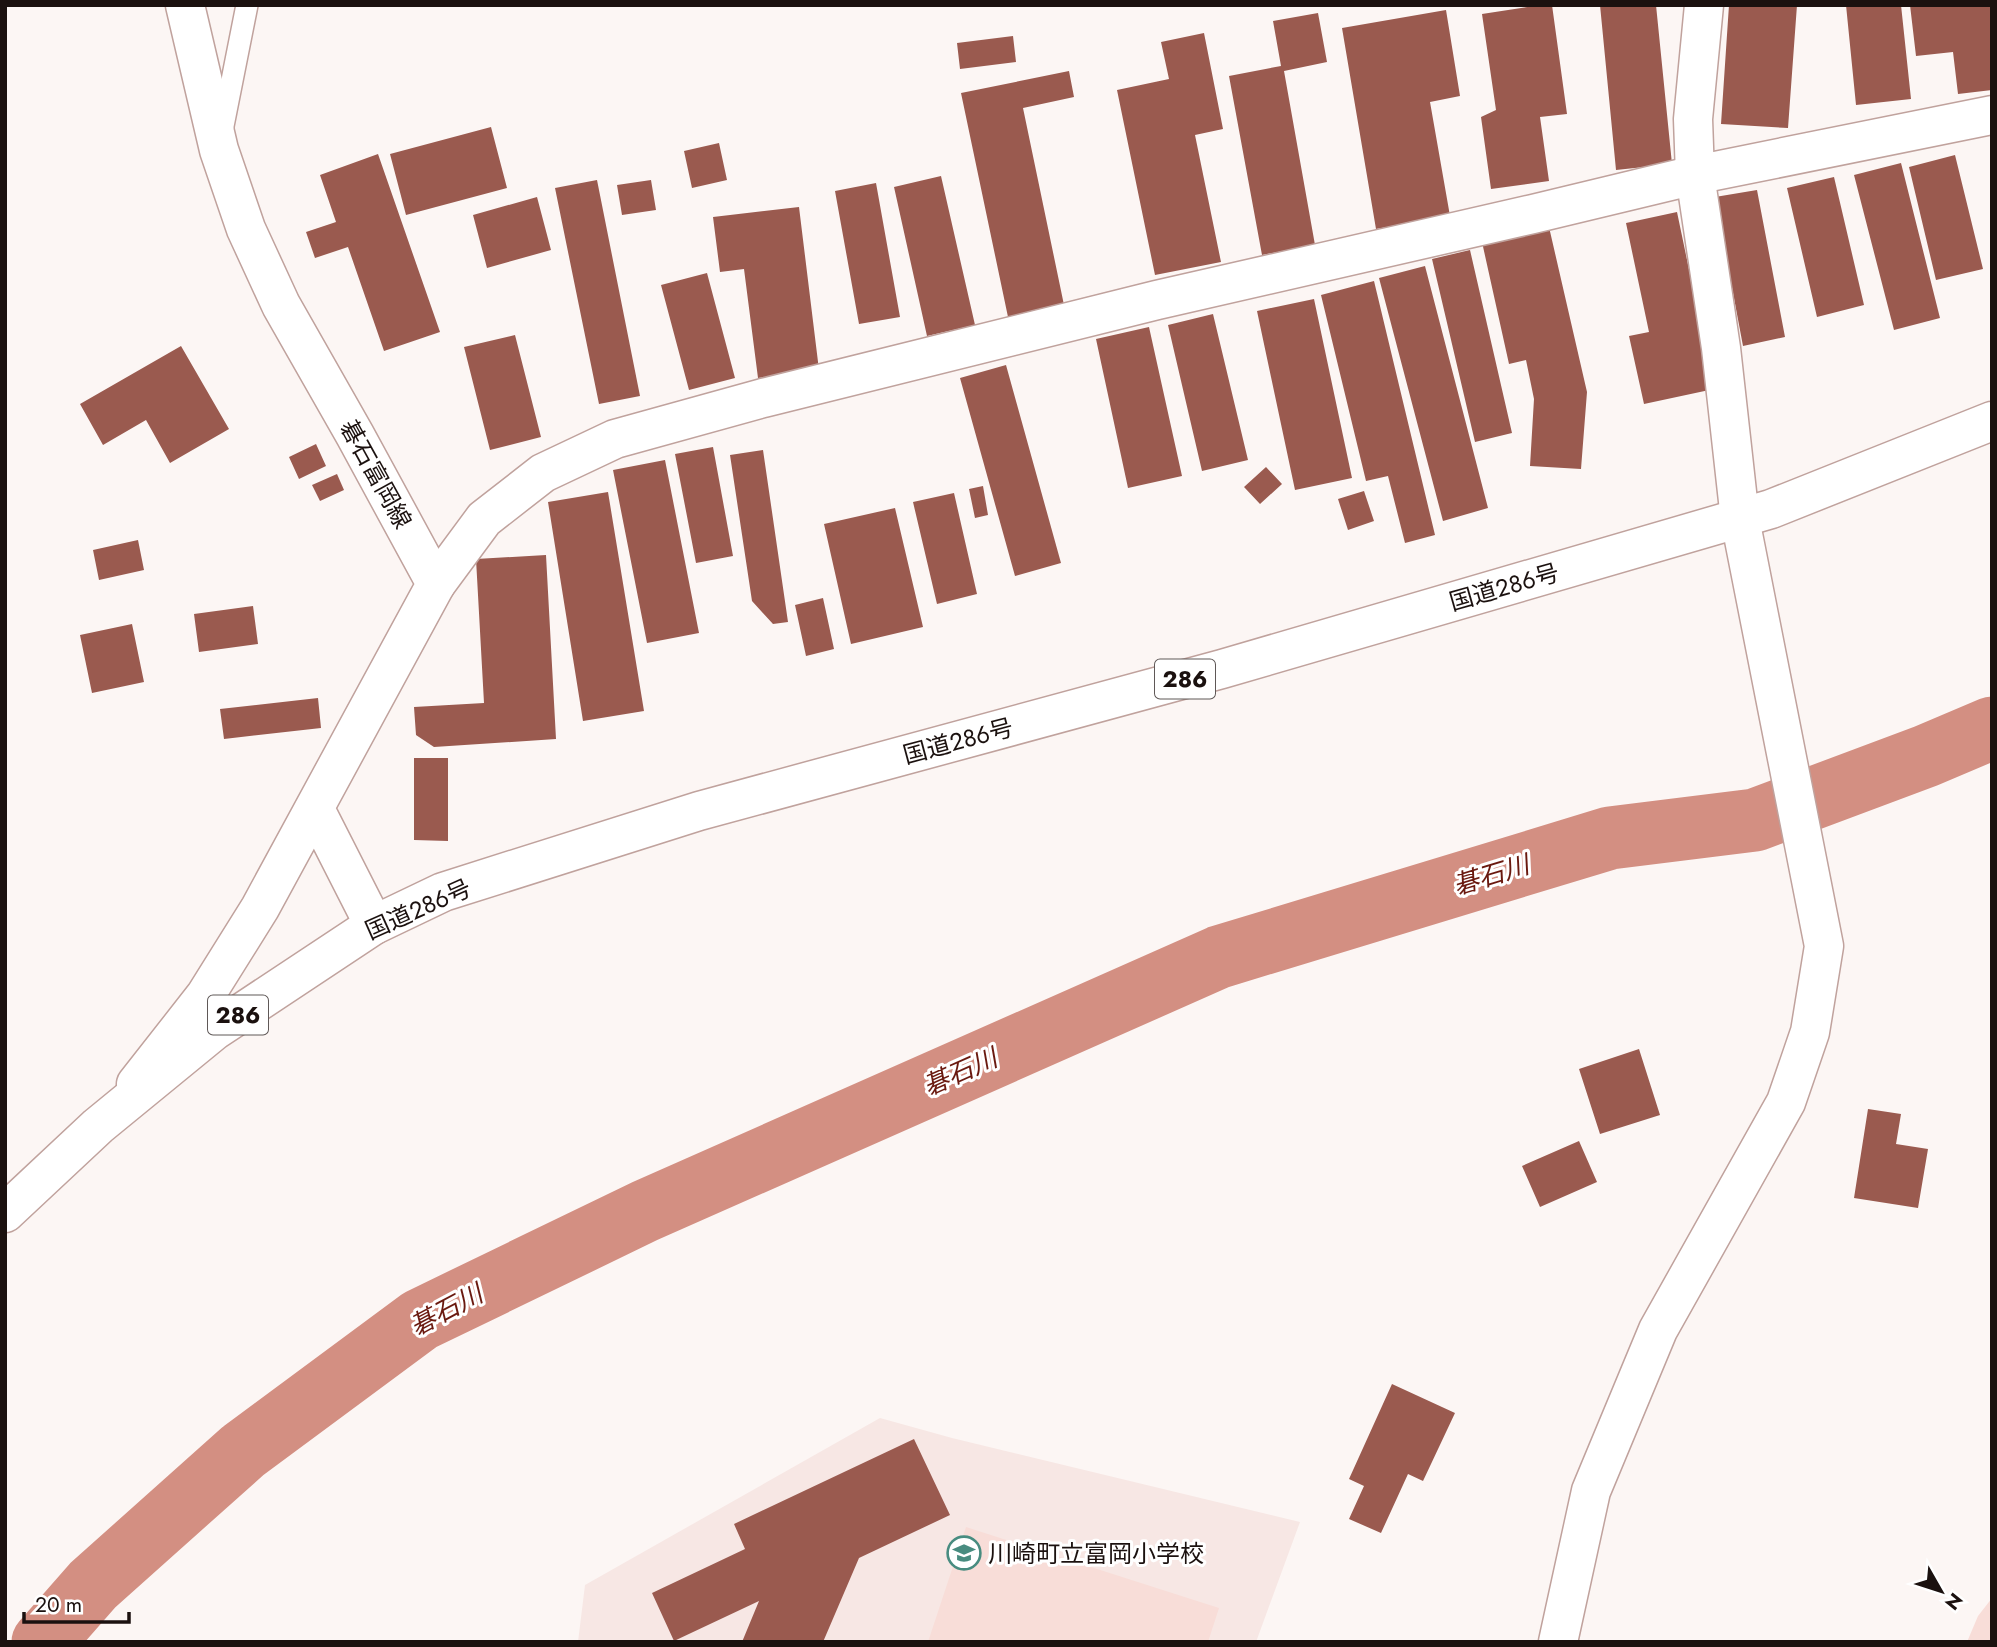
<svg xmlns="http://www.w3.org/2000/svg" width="1997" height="1647" viewBox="0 0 1997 1647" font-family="Jost,'Noto Sans JP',sans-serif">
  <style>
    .built { fill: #f7e7e4 }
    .green { fill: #f8ddd8 }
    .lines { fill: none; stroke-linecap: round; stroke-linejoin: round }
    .river { stroke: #d38f82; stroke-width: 63 }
    .building { fill: #9a5a4f }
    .service-casing { stroke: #c0a29d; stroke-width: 24 }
    .minor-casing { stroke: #c0a29d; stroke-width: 41 }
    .tertiary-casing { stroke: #c0a29d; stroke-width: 41 }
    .secondary-casing { stroke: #c0a29d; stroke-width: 41 }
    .trunk-casing { stroke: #c0a29d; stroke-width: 41 }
    .service { stroke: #fff; stroke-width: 21 }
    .minor { stroke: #fff; stroke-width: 38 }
    .tertiary { stroke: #fff; stroke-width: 38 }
    .secondary { stroke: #fff; stroke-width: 38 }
    .trunk { stroke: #fff; stroke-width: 38 }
    .labels { text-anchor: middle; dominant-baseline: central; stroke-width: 6; stroke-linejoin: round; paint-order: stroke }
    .shield { fill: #fff; stroke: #5f5857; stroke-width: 2 }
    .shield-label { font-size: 23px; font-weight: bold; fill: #1b110f }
    .street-label { font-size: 24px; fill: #1b110f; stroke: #fff }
    .poi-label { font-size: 24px; fill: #1b110f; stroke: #fff; text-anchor: start }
    .water-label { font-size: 26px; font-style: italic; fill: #6a190f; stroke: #fff }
  </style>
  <rect width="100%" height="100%" fill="#fcf6f4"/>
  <path class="built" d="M880,1418l72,20 348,84 -44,120h-678l7,-57z"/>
  <path class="green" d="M966,1527l253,81 -11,34h-280z
    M1992,1598v44h-25l11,-26z"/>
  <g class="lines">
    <path class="river" d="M43,1642l50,-57 150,-134 177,-131 225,-109 574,-254 391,-119 145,-18 171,-64 66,-28"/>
  </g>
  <path class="building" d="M1540,5h12l15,109 -27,3 9,64 -58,8 -10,-72 15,-7 -14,-96z
    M1600,5h56l16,159 -56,6z
    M1729,5h68l-9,123 -67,-4z
    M1846,5h55l10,94 -55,6z
    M1910,5h82v85l-34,4 -5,-42 -37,4z
    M1446,10l14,86 -30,6 20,114 -74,13 -34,-201z
    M1318,13l9,49 -43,9 31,174 -53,10 -33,-179 52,-10 -8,-45z
    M1204,33l19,96 -28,6 26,127 -66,13 -38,-185 52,-11 -8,-37z
    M1013,36l3,26 -56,7 -3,-26z
    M1069,71l5,26 -51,11 41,197 -56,12 -47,-224z
    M491,127l16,61 -101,27 -16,-61z
    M719,143l8,37 -35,8 -8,-37z
    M378,154l62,178 -56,19 -36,-104 -33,11 -9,-26 30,-10 -16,-47z
    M1955,155l28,114 -47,11 -27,-113z
    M1901,163l39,155 -46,12 -40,-155z
    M941,176l34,149 -48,11 -33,-149z
    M1834,177l30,128 -47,12 -30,-129z
    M597,180l43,216 -41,8 -44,-216z
    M651,180l5,30 -34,5 -5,-30z
    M876,183l24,134 -41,7 -24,-133z
    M1757,190l28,147 -42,9 -28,-149z
    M537,197l14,53 -64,18 -14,-53z
    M799,207l20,163 -61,8 -14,-109 -24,3 -7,-55z
    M1677,212l37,177 -70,15 -15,-68 20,-4 -23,-109z
    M1549,227l38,165 -6,77 -51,-3 4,-67 -8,-39 -17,4 -27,-122z
    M1470,250l42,183 -37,9 -43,-183z
    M1425,266l63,242 -45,13 -64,-243z
    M707,273l28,105 -46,12 -28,-105z
    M1374,281l61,254 -30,8 -17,-67 -22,5 -45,-186z
    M1314,299l38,179 -57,12 -38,-179z
    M1213,314l35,146 -46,11 -34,-146z
    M1149,327l33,149 -54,12 -32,-149z
    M515,335l26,102 -51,13 -26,-103z
    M181,346l48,83 -59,34 -24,-43 -43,25 -23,-41z
    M1006,365l55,198 -46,13 -55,-198z
    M316,444l10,22 -27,13 -10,-22z
    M713,447l20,109 -37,7 -21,-109z
    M763,450l25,172 -15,2 -21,-23 -22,-146z
    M665,460l34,173 -52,10 -34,-173z
    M1266,467l16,17 -22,20 -16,-17z
    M337,474l7,16 -24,11 -8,-16z
    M983,486l5,29 -13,3 -6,-29z
    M1364,491l10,30 -26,9 -10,-31z
    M608,492l36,219 -61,10 -35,-219z
    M954,493l23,101 -40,10 -24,-102z
    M895,508l28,119 -72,17 -27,-120z
    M138,540l6,30 -45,10 -6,-30z
    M546,555l10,184 -122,8 -18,-12 -2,-28 70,-4 -8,-144z
    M823,598l11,51 -28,7 -11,-51z
    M253,606l5,38 -59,8 -5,-38z
    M132,624l12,58 -52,11 -12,-58z
    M318,698l3,30 -97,11 -4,-30z
    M414,758h34v83l-34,-1z
    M1639,1049l21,66 -60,19 -21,-65z
    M1868,1109l33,5 -5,30 32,5 -10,59 -64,-10z
    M1579,1141l18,41 -57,25 -18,-41z
    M1392,1384l63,29 -32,68 -15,-7 -27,59 -32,-14 15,-33 -15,-7z
    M914,1439l36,76 -91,43 -36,84h-81l17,-41 -85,40 -22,-48 93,-44 -11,-25z"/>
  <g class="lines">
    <defs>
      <path id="service" d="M222,131l25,-126"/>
      <path id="minor" d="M1704,5l-11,114 2,56 26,173 19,171"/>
      <path id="tertiary" d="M436,584l48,-65 59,-46 72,-34 148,-41 394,-98 376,-86 162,-39 297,-60
        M1558,1642l33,-151 67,-161 128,-228 24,-70 14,-86 -84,-427"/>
      <path id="secondary" d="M315,809l59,116
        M136,1084l69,-88 55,-88 176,-324 -81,-149 -74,-130 -35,-76 -27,-79 -34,-145"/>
      <path id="trunk" d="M5,1213l93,-87 116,-95 160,-106 69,-33 256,-81 523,-142 549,-160 221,-88"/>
    </defs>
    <use href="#service" class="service-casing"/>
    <use href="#minor" class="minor-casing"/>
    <use href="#tertiary" class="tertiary-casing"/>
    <use href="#secondary" class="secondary-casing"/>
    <use href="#trunk" class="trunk-casing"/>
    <use href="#service" class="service"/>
    <use href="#minor" class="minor"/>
    <use href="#tertiary" class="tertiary"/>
    <use href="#secondary" class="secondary"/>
    <use href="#trunk" class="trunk"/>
  </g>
  <defs>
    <symbol id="school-ring" viewBox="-11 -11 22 22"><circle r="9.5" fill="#fff" stroke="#488c80" stroke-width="1.5"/><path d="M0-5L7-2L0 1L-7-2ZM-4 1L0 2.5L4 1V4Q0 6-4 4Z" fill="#488c80"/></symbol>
  </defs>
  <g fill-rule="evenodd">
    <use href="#school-ring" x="945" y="1534" width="38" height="38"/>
  </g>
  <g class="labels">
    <g class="shield">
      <rect x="1155" y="659.5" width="60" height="39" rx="5"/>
      <rect x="208" y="995.5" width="60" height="39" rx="5"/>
    </g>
    <g class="shield-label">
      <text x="1185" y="679">286</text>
      <text x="238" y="1015">286</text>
    </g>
    <g class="street-label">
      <text transform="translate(376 474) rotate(61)">碁石富岡線</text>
      <text transform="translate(1504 587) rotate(-16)">国道286号</text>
      <text transform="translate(958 741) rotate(-15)">国道286号</text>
      <text transform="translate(418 909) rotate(-24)">国道286号</text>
    </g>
    <g class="poi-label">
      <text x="988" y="1553">川崎町立富岡小学校</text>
    </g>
    <g class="water-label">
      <text transform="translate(1491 875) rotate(-17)">碁石川</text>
      <text transform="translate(960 1072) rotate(-24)">碁石川</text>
      <text transform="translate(446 1310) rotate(-28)">碁石川</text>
    </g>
  </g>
  <rect width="1997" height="1647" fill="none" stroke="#1b110f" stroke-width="14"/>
  <g transform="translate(1941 1591) rotate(129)" stroke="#ffffff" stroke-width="5" paint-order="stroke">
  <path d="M0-5L12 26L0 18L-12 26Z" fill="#1b110f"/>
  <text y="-10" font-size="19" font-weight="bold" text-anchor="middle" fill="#1b110f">N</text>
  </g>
  <path d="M24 1612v10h105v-10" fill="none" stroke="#1b110f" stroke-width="3.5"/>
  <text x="35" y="1612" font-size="21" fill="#1b110f" stroke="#ffffff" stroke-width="5" paint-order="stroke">20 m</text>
</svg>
